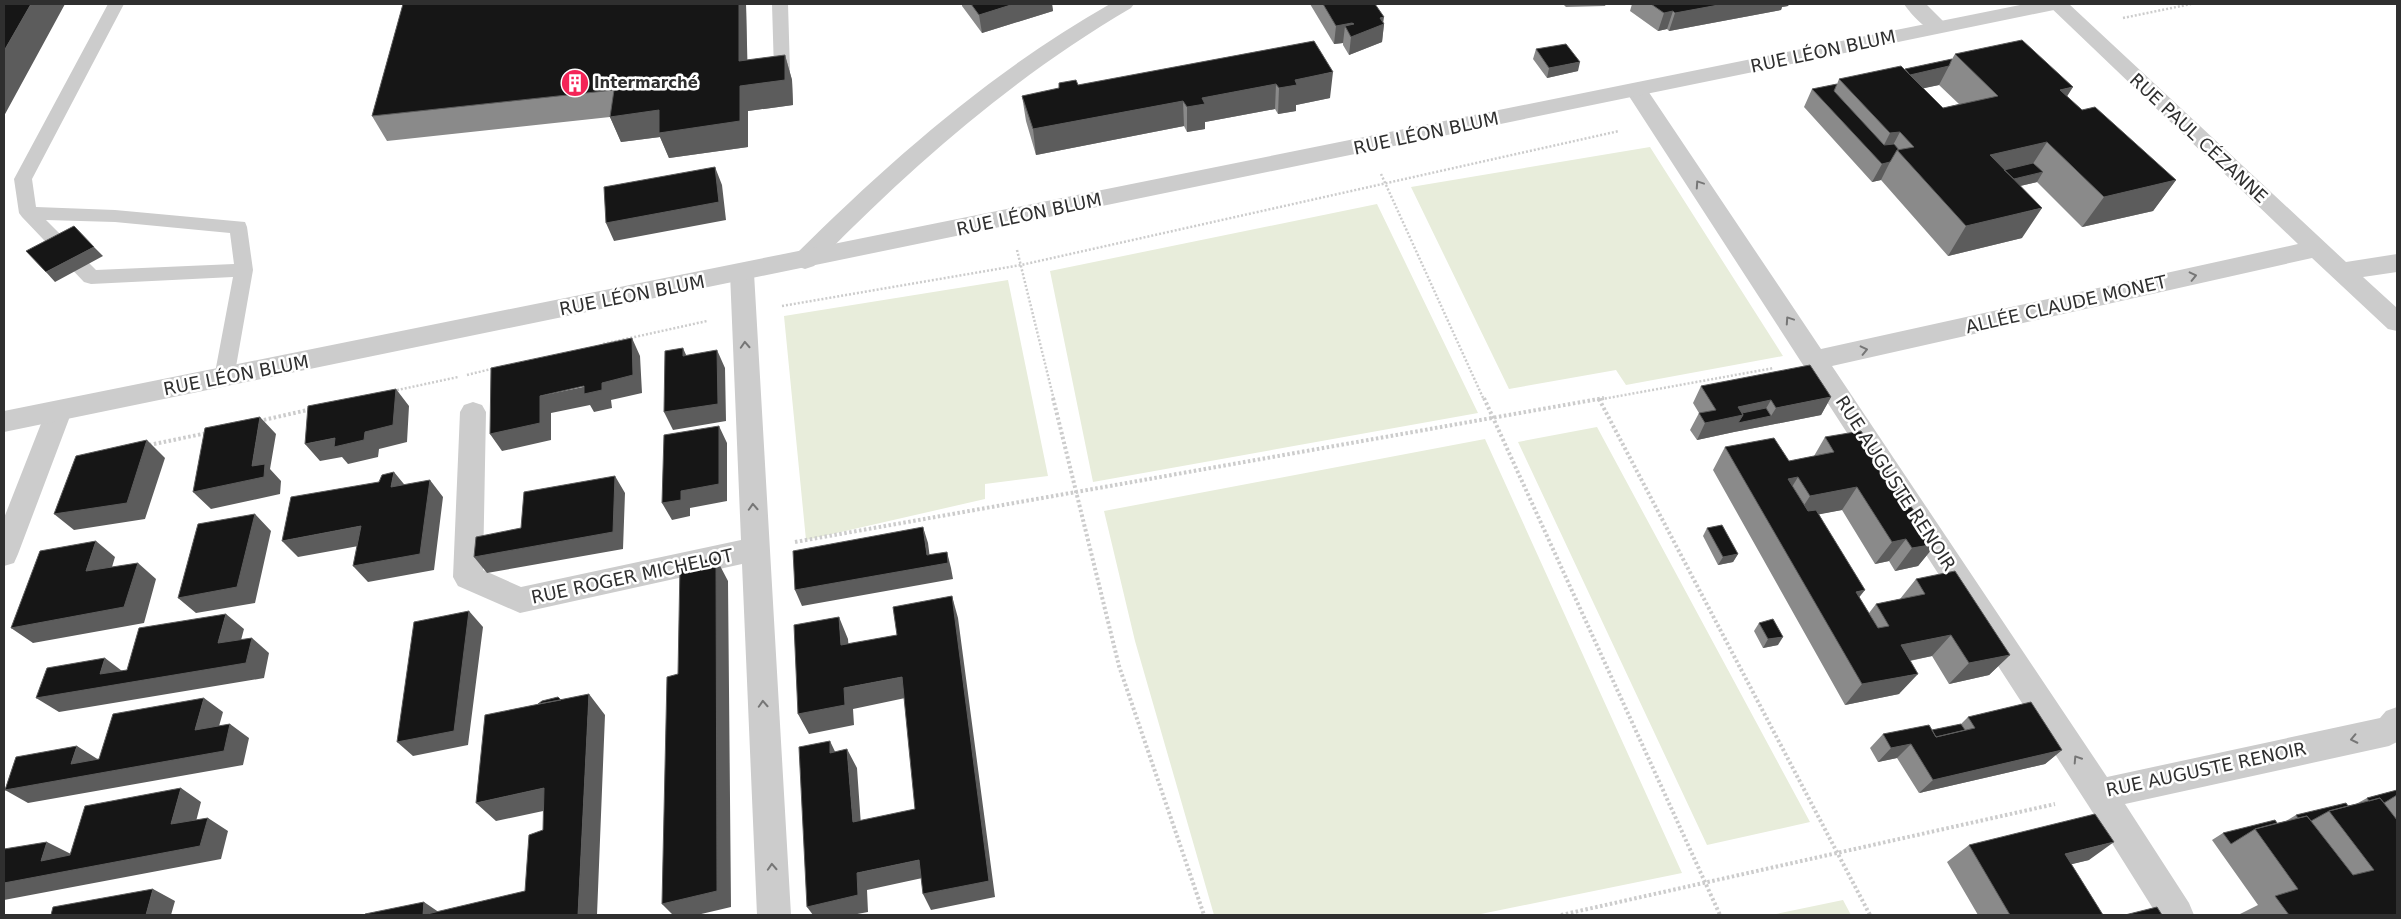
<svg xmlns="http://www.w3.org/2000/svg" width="2401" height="919" viewBox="0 0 2401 919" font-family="'DejaVu Sans',sans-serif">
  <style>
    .green { fill: #e8eddb }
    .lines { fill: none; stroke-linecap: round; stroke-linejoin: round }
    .path-far1 { stroke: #ccc; stroke-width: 2.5; stroke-dasharray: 2 2; stroke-linecap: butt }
    .path { stroke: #ccc; stroke-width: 4; stroke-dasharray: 2.5 2.5; stroke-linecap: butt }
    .service { fill: #ccc; fill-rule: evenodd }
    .minor { fill: #ccc; fill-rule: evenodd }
    .tertiary { fill: #ccc; fill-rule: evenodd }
    .wall { fill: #8a8a8a; fill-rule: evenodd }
    .shaded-wall { fill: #5c5c5c }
    .building { fill: #161616; stroke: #5c5c5c }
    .oneway { stroke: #767676 }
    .labels { text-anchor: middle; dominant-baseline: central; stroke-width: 5; stroke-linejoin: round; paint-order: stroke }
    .far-poi-label { font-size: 15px; font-weight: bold; fill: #2f2f2f; stroke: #fff; text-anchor: start }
    .street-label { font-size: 18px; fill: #2f2f2f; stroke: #fff }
  </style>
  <rect width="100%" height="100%" fill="#fff"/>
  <path class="green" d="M1650,147l133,209 -157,29 -10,-15 -107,19 -98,-202z
    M1377,204l101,209 -385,69 -43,-211z
    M1008,280l40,196 -63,8v15l-179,41 -22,-224z
    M1597,427l213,395 -103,23 -189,-403z
    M1485,439l197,434 -206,42h-262l-79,-274 -31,-130z
    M1843,900l8,15h-80z"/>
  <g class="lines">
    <path class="path-far1" d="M2123,18l68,-14
      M1381,174l103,226
      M1017,250l37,150
      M782,306l239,-41 598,-134
      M603,344l104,-23
      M467,375l28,-7
      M393,391l65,-14
      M1597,400l177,-32"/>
    <path class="path" d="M1053,398l66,268 85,249
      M1484,398l236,517
      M1599,399l271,516
      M259,421l53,-12
      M149,445l58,-12
      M795,542l809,-144
      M1561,915l494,-111"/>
    <path class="service" d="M108,4h16l-92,175 4,28 79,3 130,12 2,5 6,43 -19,108 -3,5 -7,3 -7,-3 -3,-5 19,-101 -142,7 -7,-2 -62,-65 -3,-4 -5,-34zM46,220l69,2 115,11 4,31 -138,6z
      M772,4h16l2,67 -2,4h-12l-2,-4z"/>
    <path class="minor" d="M1110,4h24l-3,4c-122,72 -219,158 -317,258l-9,3 -9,-3 -3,-6 3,-6c96,-95 196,-183 314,-250z
      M1904,4h22l23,23 -3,4c-16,5 -33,-14 -42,-27z
      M2047,4h22l277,258 51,-8v18l-34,5 34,31v23l-9,-2 -76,-71 -480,108 275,411 273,-59 6,-7 11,-4v35l-8,4 -264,58 64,99 5,12h-37l-69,-110 -463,-715 3,-5 8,-2 8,2 177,264 477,-105z
      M742,264l9,3 3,6 37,642h-34l-15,-351 -222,49 -62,-27 -5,-9 7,-165 4,-7 9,-3 9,3 4,7 -3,158 38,17 220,-47 -11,-267 3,-6z
      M59,401l9,3 4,7 -54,143 -4,9 -10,3v-48l42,-107 4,-7z"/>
    <path class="tertiary" d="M2025,4h39l-3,4 -7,2 -2050,422v-21z"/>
  </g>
  <path class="wall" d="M403,4h343l1,56 38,-5 7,25 1,25 -45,6v36l-79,11 -9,-21 -39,5 -11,-25 -223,24 -15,-25z
    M962,4h90l1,7 -71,22 -20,-27z
    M1310,4h65l9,20 -2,18 -33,13 -6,-10v-2l-9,1z
    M1563,4h43l-1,2 -39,1z
    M1632,4h157l-1,2 -6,1 -1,3 -112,21 -2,-2 -9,2 -28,-20z
    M1314,41l16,57 -34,7v6l-18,3 -3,-5 -70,13v7l-18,3 -3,-6 -148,29 -10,-34 -4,-25z
    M1536,49l42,22 -31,7 -14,-19z
    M1955,54l112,42 15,14 94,70 -23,31 -71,16 -45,-45 -17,4 2,52 -74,18 -67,-76 -9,2 -68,-75 8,-18 25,-5 2,-5 66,-10 47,-10zM1939,85l20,19 -16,4 -20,-20z
    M1701,386l130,11 -10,18 -87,17 -37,8 -7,-10 9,-17 -6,-10z
    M1825,437l111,107 -18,22 -23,5 -6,-10 -14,3 -33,-54 -23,4 40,83 10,16 7,-9 24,-5 16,-20 94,76 -21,20 -40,9 -17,-28 -22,5 -11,33 -54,11 -132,-235 12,-23 64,14 25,-5z
    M1707,528l31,26 -5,8 -15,3 -15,-29z
    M1759,623l19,22 -15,3 -9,-17z
    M1968,717l94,33 -17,14 -126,29 -22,-35 -19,4 -8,-14 13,-14 49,-4 29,-6z
    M2397,790v125h-159l20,-10 -46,-65 11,-7 54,-10 9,-2 10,-6 60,-11 11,-6z
    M1969,845l120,15 -18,4 32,51h-125l-31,-53z"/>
  <path class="shaded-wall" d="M31,4h34l-61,112v-65z
    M739,4h7l2,81 37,-30 7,25 1,25 -45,6v36l-79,11 -9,-21 -39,5 -11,-25 129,-56z
    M1014,4h38l1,7 -71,22 -3,-18z
    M1724,4h65l-1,2 -6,1 -1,3 -112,21 6,-18z
    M1673,11l-6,18 -9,2 6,-18z
    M1384,17l-1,7h1l-2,18 -33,13 2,-18 -6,-11 -2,17 -9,1 2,-18 16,-3 -1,13 29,-18z
    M1580,62l-2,9 -31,7 2,-10z
    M1949,66l-10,19 -78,17 -13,-14z
    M1333,72l-3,26 -34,7v6l-18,3 1,-26 16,-8z
    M1276,84l-1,25 -70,13v7l-18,3v-25l15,-9z
    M2073,87l-19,30 6,-27z
    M1183,101l1,25 -148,29 -3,-26z
    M1900,132l-16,30 -7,-3 13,-26z
    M2047,142l-20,31 -43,10 6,-28z
    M1890,162l-9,18 -9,2 10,-18z
    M715,167l7,18 4,35 -112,21 -8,-18z
    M2043,172l-6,10 -56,13 5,-10z
    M2176,180l-23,31 -71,16 22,-30z
    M2042,208l-20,30 -74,18 18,-30z
    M94,247l9,9 -48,26 -9,-10z
    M632,338l8,18 2,37 -31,7 1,8 -18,4 -4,-7 -39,8v27l-49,11 -12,-17 50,-38 62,-13z
    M683,348l8,18 -8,-10z
    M717,350l8,18 1,53 -53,9 -9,-18z
    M396,389l13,17 -2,36 -28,7 -1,8 -30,7 -6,-7 -22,4 -15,-17 60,-12z
    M1831,397l-10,18 -87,17 -37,8 8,-17 33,-16 33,-7 -10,17 10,-1 5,-8z
    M260,417l16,17 -6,35 11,12 -1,13 -69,15 -18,-17 59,-26z
    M719,426l8,17v58l-37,7v8l-18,4 -10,-17 19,-12z
    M147,440l18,18 -20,61 -71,11 -20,-16z
    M394,472l14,17 -17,-2z
    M615,476l10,17 -2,56 -136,24 -13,-16z
    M1798,477l-14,23 4,-21z
    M430,480l13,17 -9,73 -66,12 -15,-16z
    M1857,487l-15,23 -47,9 15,-23z
    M255,514l16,17 -16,72 -59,10 -18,-15z
    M361,526l14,17 -77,14 -16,-16z
    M923,527l5,16 3,23 16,-14 4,16 2,11 -151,27 -7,-16 132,-35z
    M1906,539l-17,22 -14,3 17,-22z
    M96,541l19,16 -9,30 -20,-16z
    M1936,544l-18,22 -23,5 17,-23z
    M1738,554l-5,8 -15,3 5,-8z
    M716,558l12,23 3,326 -34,8h-24l-11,-11z
    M138,563l18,16 -12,44 -111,20 -22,-15z
    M1865,590l-16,20 7,-18z
    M952,596l6,22 37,279 -64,13 -8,-16z
    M469,611l14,16 -15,118 -55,11 -16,-14z
    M226,614l18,15 -8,30 -18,-16z
    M839,617l9,22 2,27 -9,-21z
    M1951,635l-19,21 -49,10 18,-21z
    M1783,637l-5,8 -15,3 5,-9z
    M252,638l17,15 -5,25 -205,34 -23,-14 64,-24 5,-16 21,16z
    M2010,655l-21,20 -40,9 20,-21z
    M1918,674l-19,20 -54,11 17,-21z
    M902,677l8,20 -57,12 1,16 -45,9 -11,-20 46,-26z
    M589,694l16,21 -8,200h-19z
    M204,698l19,14 -9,32 -19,-14z
    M230,724l19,14 -6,27 -215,38 -23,-13 66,-26 6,-18 22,14z
    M830,741l9,19 -9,-7z
    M1911,744l-14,14 -19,4 13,-14z
    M847,749l10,19 5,72 -9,-18z
    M2062,750l-17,14 -126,29 14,-13z
    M181,788l20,14 -9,35 -21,-13z
    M544,788l18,19 -66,14 -20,-18z
    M208,818l20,13 -7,28 -217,41v-17l37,-22 6,-19 24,12z
    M2114,842l-25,18 -49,12 25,-18z
    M919,860l8,17 -60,13 1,22 -16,3h-39l-6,-8 50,-34z
    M153,889l22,12 -4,14h-25z
    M424,902l19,13h-20z"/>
  <path class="building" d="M4,4h27l-27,47z
    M403,4h336v57l46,-6v25l-45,6v35l-81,12v-23l-49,7 4,-27 -242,26z
    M971,4h43l-35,11z
    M1323,4h52l9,13 -4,1 4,6 -33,13 -6,-11 9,-2 -2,-1 -16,3z
    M1651,4h73l-49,9 -2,-2 -9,2z
    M2022,40l51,47 -13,3 22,20 13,-3 81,73 -72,17 -57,-55 -57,13 52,53 -76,18 -69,-76 17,-3 -14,-15 -10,1 -51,-54 62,-13 42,42 55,-12 -43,-42z
    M1314,41l19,31 -38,8 2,5 -18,3 -3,-4 -74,14 3,6 -18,3 -4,-6 -150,28 -11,-33 37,-8v-5l17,-3 2,5z
    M1566,44l14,18 -31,6 -13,-19z
    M1952,59l-3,7 -39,9 -5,-6z
    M1837,84l-3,7 50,54 10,-1 5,6h-2l-7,12 -8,2 -70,-75z
    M2033,163l10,9 -29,7 -10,-9z
    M715,167l4,35 -113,21 -2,-36z
    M74,226l20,21 -48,25 -20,-21z
    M632,338l1,37 -31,8v7l-18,4v-8l-44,10v27l-50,11 1,-66z
    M683,348v8l34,-6 1,54 -54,8 1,-61z
    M1810,365l21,32 -55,11 -5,-8 -33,7 5,8 -38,8 -6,-10 17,-3 -15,-24z
    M396,389l-3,36 -28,7 -1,8 -30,7 1,-9 -30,6 3,-38z
    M1766,408l5,8 -33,7 5,-8 -1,-2z
    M260,417l-8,49 13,-2 -1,13 -71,15 12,-64z
    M719,426v58l-38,7v9l-19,3 2,-68z
    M1861,431l75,113 -24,4 -6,-9 -14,3 -35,-55 -47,9 -12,-19 -10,2 20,32 8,-1 49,80 -9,2 22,36 11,-2 -13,-22 49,-10 -9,-15 39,-8 55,84 -41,8 -18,-28 -50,10 17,29 -56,10 -137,-237 49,-9 15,23 45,-9 -9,-15z
    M147,440l-20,63 -73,11 22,-58z
    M394,472l-3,15 39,-7 -10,74 -67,12 8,-40 -79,15 9,-44 88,-15 3,-7z
    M615,476l-2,56 -139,25 2,-20 45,-9 3,-36z
    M255,514l-18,73 -59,11 20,-74z
    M1722,525l16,29 -15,3 -16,-29z
    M923,527l4,28 20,-3 1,11 -153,27 -2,-39z
    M96,541l-10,30 52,-8 -14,44 -113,21 29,-77z
    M716,558l1,333 -55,13 5,-227 11,-3 2,-109z
    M952,596l37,285 -66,13 -4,-34 -62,13 1,22 -51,12 -8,-160 31,-6v12l17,-4 6,73 62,-13 -13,-132 -58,11 1,17 -47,9 -4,-89 45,-8 2,28 56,-10 -4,-28z
    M469,611l-15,120 -57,11 17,-120z
    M226,614l-8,29 34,-5 -6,25 -210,35 11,-30 58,-10 -5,16 27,-4 12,-42z
    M1773,619l10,18 -15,2 -9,-16z
    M589,694l-11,221h-213v-1l59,-12 -1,13 102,-24 4,-56 14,-5 1,-42 -68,15 9,-88z
    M558,697l3,3 -23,4 4,-3z
    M204,698l-9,32 35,-6 -6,27 -219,39 11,-33 61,-11 -6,18 28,-5 14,-45z
    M2031,702l31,48 -129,30 -22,-36 -20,4 -8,-14 46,-9 7,12 39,-9 -7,-11z
    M1961,724l4,6 -29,7 -4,-7z
    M181,788l-10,36 37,-6 -8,28 -196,37v-34l43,-7 -6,19 29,-6 15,-49z
    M2397,790v5l-13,8 -4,-5 -11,3 -2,-3z
    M2380,798l17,22v95h-108l-14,-19 23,-7 -43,-60 52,-13 46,59 21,-5 -45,-59z
    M2346,803l2,3 -19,5 -18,10 -4,-5 -9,2 -2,-3z
    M2095,814l19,28 -49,12 38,61h-93l-41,-70z
    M2275,820l2,3 -22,6 -24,15 -8,-11z
    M153,889l-7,26h-95l2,-8z
    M2157,907l5,8h-37z"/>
  <defs><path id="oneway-chevron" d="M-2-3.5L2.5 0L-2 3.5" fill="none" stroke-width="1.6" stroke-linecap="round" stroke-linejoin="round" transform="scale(1.25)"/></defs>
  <g class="oneway">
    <use href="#oneway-chevron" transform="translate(1699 184) rotate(-124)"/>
    <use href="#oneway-chevron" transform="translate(2193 276) rotate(-13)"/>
    <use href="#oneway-chevron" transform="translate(1789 320) rotate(-124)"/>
    <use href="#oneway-chevron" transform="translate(745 345) rotate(-93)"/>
    <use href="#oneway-chevron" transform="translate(1864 350) rotate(-13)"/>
    <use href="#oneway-chevron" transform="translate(753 507) rotate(-93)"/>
    <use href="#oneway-chevron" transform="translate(763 704) rotate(-93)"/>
    <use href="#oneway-chevron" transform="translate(2354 739) rotate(168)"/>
    <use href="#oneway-chevron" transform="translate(2077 759) rotate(-123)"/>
    <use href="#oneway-chevron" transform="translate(772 867) rotate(-93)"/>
  </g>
  <defs>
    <symbol id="building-disc" viewBox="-11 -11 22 22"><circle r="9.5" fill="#f32457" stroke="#fff"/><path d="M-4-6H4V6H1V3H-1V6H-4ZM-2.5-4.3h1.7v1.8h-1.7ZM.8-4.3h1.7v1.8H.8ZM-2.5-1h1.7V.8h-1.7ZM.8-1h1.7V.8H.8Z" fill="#fff"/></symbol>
  </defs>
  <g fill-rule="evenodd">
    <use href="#building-disc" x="559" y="67" width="32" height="32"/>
  </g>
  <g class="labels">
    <g class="far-poi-label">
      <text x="594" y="83">Intermarché</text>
    </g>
    <g class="street-label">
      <text transform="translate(1823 51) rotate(-12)">RUE LÉON BLUM</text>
      <text transform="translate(1426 133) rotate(-12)">RUE LÉON BLUM</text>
      <text transform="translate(2199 138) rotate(43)">RUE PAUL CÉZANNE</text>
      <text transform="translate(1029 214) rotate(-12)">RUE LÉON BLUM</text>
      <text transform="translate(632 295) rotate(-11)">RUE LÉON BLUM</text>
      <text transform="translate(2066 304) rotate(-13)">ALLÉE CLAUDE MONET</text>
      <text transform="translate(236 375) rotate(-11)">RUE LÉON BLUM</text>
      <text transform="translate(1896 483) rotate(57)">RUE AUGUSTE RENOIR</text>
      <text transform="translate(632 576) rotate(-12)">RUE ROGER MICHELOT</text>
      <text transform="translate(2206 769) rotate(-12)">RUE AUGUSTE RENOIR</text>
    </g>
  </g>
  <rect width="2401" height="919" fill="none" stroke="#2f2f2f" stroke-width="10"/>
</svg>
